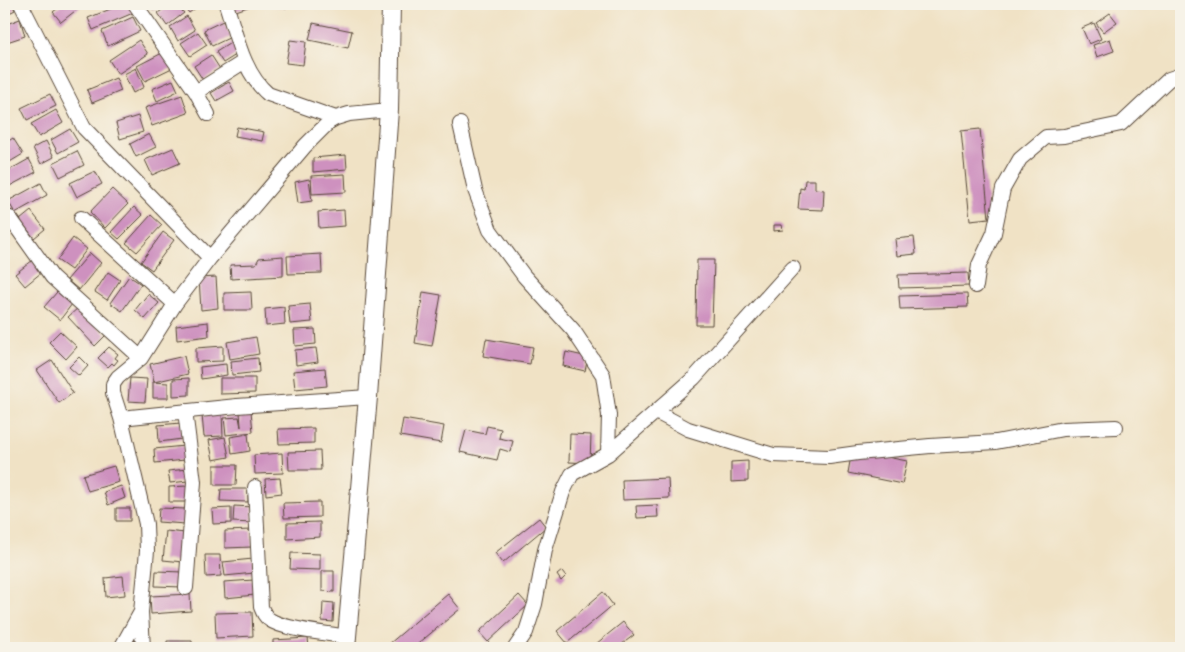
<svg xmlns="http://www.w3.org/2000/svg" width="1185" height="652" viewBox="0 0 1185 652" font-family="'IM FELL DW Pica',serif">
  <style>
    .building { fill: #ce91bf }
    .lines { fill: none; stroke-linecap: round; stroke-linejoin: round }
    .minor-casing { stroke: #564637; stroke-width: 16 }
    .major-casing { stroke: #564637; stroke-width: 20 }
    .minor { stroke: #fff; stroke-width: 14 }
    .major { stroke: #fff; stroke-width: 18 }
  </style>
  <rect width="100%" height="100%" fill="#f7f3e8"/>
  <filter id="ink" filterUnits="userSpaceOnUse"><feTurbulence type="fractalNoise" baseFrequency=".02" numOctaves="2"/><feDisplacementMap in="SourceGraphic" scale="10" xChannelSelector="R" yChannelSelector="G"/><feConvolveMatrix kernelMatrix="1 2 1 2 8 2 1 2 1" color-interpolation-filters="sRGB"/></filter>
  <filter id="wash" filterUnits="userSpaceOnUse"><feTurbulence type="fractalNoise" baseFrequency=".0096" numOctaves="4" result="noise"/><feDisplacementMap in="SourceGraphic" scale="20" xChannelSelector="R" yChannelSelector="G"/><feGaussianBlur stdDeviation="1.12" result="paint"/><feColorMatrix in="noise" values="0 0 0 0 0 0 0 0 0 0 0 0 0 0 0 0 0 1.4 0 .05"/><feComposite in="paint" operator="in"/></filter>
  <g filter="url(#wash)">
    <rect width="100%" height="100%" fill="#f0e2c5"/>
    <g id="blocks">
      <path class="building" d="M4,4h8l3,6 -11,6z
        M63,4h21l-23,18 -8,-10z
        M123,4h6l4,9 -40,17 -5,-12z
        M147,4h14l-7,6z
        M170,4h6l8,9 -17,13 -9,-13z
        M182,4h19l-12,9z
        M233,4h23l-20,7z
        M266,4h21l-1,4z
        M1110,13l7,9 -14,10 -7,-9z
        M187,16l8,14 -17,11 -8,-14z
        M133,17l7,14 -32,15 -6,-15z
        M20,19l5,17 -21,7v-18z
        M223,21l8,16 -19,9 -8,-16z
        M313,23l39,8 -4,17 -39,-8z
        M1094,23l7,16 -12,5 -7,-16z
        M198,32l9,13 -17,11 -9,-13z
        M1110,39l4,12 -17,6 -4,-12z
        M139,40l9,14 -30,20 -9,-14z
        M290,40l16,2 -3,23 -17,-2z
        M232,42l7,11 -16,10 -7,-11z
        M166,51l8,16 -29,14 -8,-15z
        M211,55l9,14 -17,11 -9,-14z
        M136,68l8,19 -11,6 -9,-19z
        M116,78l5,13 -29,12 -5,-13z
        M173,80l5,11 -21,10 -5,-12z
        M229,82l5,9 -18,10 -5,-8z
        M50,94l6,12 -29,14 -6,-12z
        M182,95l6,18 -36,13 -7,-18z
        M56,110l7,13 -24,14 -8,-13z
        M138,116l5,16 -23,7 -4,-16z
        M237,127l27,5 -2,9 -27,-5z
        M70,129l8,13 -20,11 -7,-13z
        M980,129l9,89 -19,2 -9,-89z
        M149,134l7,13 -20,10 -6,-13z
        M13,138l10,16 -15,9 -4,-7v-12z
        M46,141l8,16 -13,7 -8,-16z
        M173,148l7,15 -28,12 -7,-15z
        M77,151l7,14 -24,12 -7,-14z
        M346,155l1,14 -34,3v-14z
        M29,159l7,13 -32,17v-16z
        M95,171l7,13 -25,13 -7,-14z
        M345,174l1,18 -34,2 -1,-18z
        M309,179l3,22 -14,2 -3,-21z
        M805,180h10v9l9,1 -1,20 -25,-1 2,-21 4,1z
        M41,183l6,12 -32,18 -7,-12z
        M112,189l16,15 -23,24 -15,-16z
        M134,207l9,8 -24,24 -8,-7z
        M344,210l1,16 -26,2 -1,-16z
        M31,211l14,18 -11,9 -14,-18z
        M151,215l11,10 -25,27 -11,-9z
        M774,225h8l1,5 -9,1z
        M163,232l11,8 -22,30 -11,-8z
        M914,237l2,17 -19,2 -2,-17z
        M73,238l14,11 -16,21 -14,-10z
        M90,253l11,10 -22,27 -12,-10z
        M321,254l1,19 -34,1 -1,-18z
        M283,256v20l-52,3 -1,-14 26,-1 3,-6z
        M33,260l9,12 -17,14 -10,-12z
        M697,260h17l-2,65h-16z
        M108,272l12,8 -13,20 -12,-8z
        M968,273l1,13 -70,2 -1,-13z
        M129,276l12,8 -19,27 -12,-8z
        M216,277l2,31 -17,2 -2,-32z
        M57,292l15,12 -12,16 -16,-13z
        M251,292l1,18h-28v-17z
        M423,292l18,3 -9,51 -17,-3z
        M148,294l11,9 -14,16 -10,-9z
        M967,294l1,13 -68,2 -1,-13z
        M310,304l2,18 -22,2 -2,-18z
        M79,307l27,28 -11,11 -27,-29z
        M284,307l1,17 -19,2 -1,-17z
        M208,322l1,14 -32,4 -1,-14z
        M315,329l1,15 -21,2 -1,-16z
        M60,331l17,16 -11,12 -17,-17z
        M256,337l3,17 -29,5 -3,-17z
        M486,339l47,8 -3,17 -47,-8z
        M223,346v15l-27,1v-14z
        M109,347l9,7 -3,4 3,2 -4,5 -2,-2 -4,4 -10,-9z
        M316,348l2,14 -22,3 -1,-15z
        M566,352l22,5 -3,14 -22,-5z
        M184,356l4,18 -34,8 -4,-18z
        M79,357l9,9 -9,10 -10,-9z
        M258,358l1,14 -27,3 -1,-14z
        M52,360l21,33 -14,10 -22,-33z
        M226,364l1,11 -26,4 -1,-12z
        M325,368l2,18 -32,3 -2,-18z
        M130,378l17,1 -2,23 -17,-1z
        M189,378v17l-16,1v-17z
        M220,378h35v15l-35,1z
        M153,382l15,1v15h-15z
        M251,411l2,21 -27,3 -2,-17 15,-1 2,10 -1,-15z
        M222,414l1,22 -19,1 -2,-22z
        M403,419l41,7 -3,17 -41,-7z
        M181,423l1,16 -23,3 -1,-17z
        M487,426l14,3 -2,9 14,3 -3,11 -10,-3 -3,11 -37,-8 6,-22 19,4z
        M314,428v15l-35,1 -1,-15z
        M248,434l2,17 -18,3 -2,-17z
        M570,434l21,1 -1,28 -21,-1z
        M225,437l4,20 -16,3 -4,-20z
        M184,446l1,14 -30,3 -1,-14z
        M852,450l55,11 -5,23 -54,-11z
        M320,451l1,19h-32l-1,-18z
        M282,453l1,20 -28,1 -1,-19z
        M748,461v20l-17,1v-20z
        M214,465h23l-1,20h-22z
        M114,466l5,16 -31,9 -5,-16z
        M187,469l1,12 -18,2 -2,-12z
        M280,478l2,15 -16,2 -1,-16z
        M668,478l1,20 -46,2 -1,-20z
        M121,486l4,12 -17,7 -4,-13z
        M187,486v16h-18v-15z
        M221,489h27v13l-28,-1z
        M320,502v15l-36,1 -1,-15z
        M657,505l1,12 -21,1 -1,-12z
        M234,506l19,1 -1,16 -19,-1z
        M116,508h14v13h-14z
        M159,508l27,1 -1,15 -27,-2z
        M231,508v15l-18,1 -1,-15z
        M539,518l7,9 -43,36 -8,-10z
        M320,522v15l-33,2v-16z
        M251,530l1,17 -27,1v-17z
        M166,531l19,2 -2,29 -20,-2z
        M291,553l29,1v16l-30,-1z
        M205,555h15l1,21 -15,1z
        M253,559l1,14 -29,3 -2,-14z
        M156,571l27,1 -1,15 -27,-1z
        M322,571h12v21l-12,-1z
        M562,571l4,5 -5,5 -4,-6z
        M123,576l2,19 -19,2 -1,-19z
        M254,580l1,15 -30,3 -1,-16z
        M603,592l10,13 -46,38 -10,-12z
        M190,594l1,17 -40,3 -1,-18z
        M448,594l12,15 -47,39h-21l-3,-4z
        M519,595l9,10 -40,37 -9,-10z
        M323,602l11,1 -1,19 -11,-1z
        M252,612l1,24 -37,2 -1,-25z
        M623,622l11,13 -17,13h-26z
        M308,638l1,10h-36v-8z
        M167,641h25v7h-25z"/>
    </g>
  </g>
  <g filter="url(#ink)">
    <use href="#blocks" fill-opacity="0" stroke="#564637" stroke-width="1"/>
    <g class="lines">
      <defs>
        <path id="minor" d="M21,4l63,124 126,130
          M135,4l61,88 12,22
          M226,4c10,30 17,69 42,90l68,24
          M196,92l49,-31
          M460,124l15,66 15,40 34,46 49,54 30,45 6,40 -1,39
          M10,218l42,59 89,81
          M81,218l94,86
          M976,286l3,-21 15,-32 9,-44 17,-30 26,-22 18,-1 57,-12 48,-45 12,-4
          M185,411l9,71 -8,106
          M656,412l32,17 85,26 56,2 29,-4 72,-7 66,-4 67,-13 53,-2
          M121,418l116,-12 131,-9
          M255,487l6,120c2,5 4,10 9,13 15,10 58,13 77,17
          M121,648l20,-36
          M143,648l-2,-36 6,-61 -1,-27 -25,-106 -8,-25v-9l5,-7 23,-19 34,-54 35,-46 95,-112 24,-24 7,-4 13,-4 40,-4
          M515,648l11,-16 9,-28 10,-54 18,-58 9,-18 36,-20 86,-76 99,-110"/>
        <path id="major" d="M346,648l22,-251 21,-287 2,-106"/>
      </defs>
      <use href="#minor" class="minor-casing"/>
      <use href="#major" class="major-casing"/>
      <use href="#minor" class="minor"/>
      <use href="#major" class="major"/>
    </g>
  </g>
  <rect width="1185" height="652" fill="none" stroke="#f7f3e8" stroke-width="20"/>
</svg>
